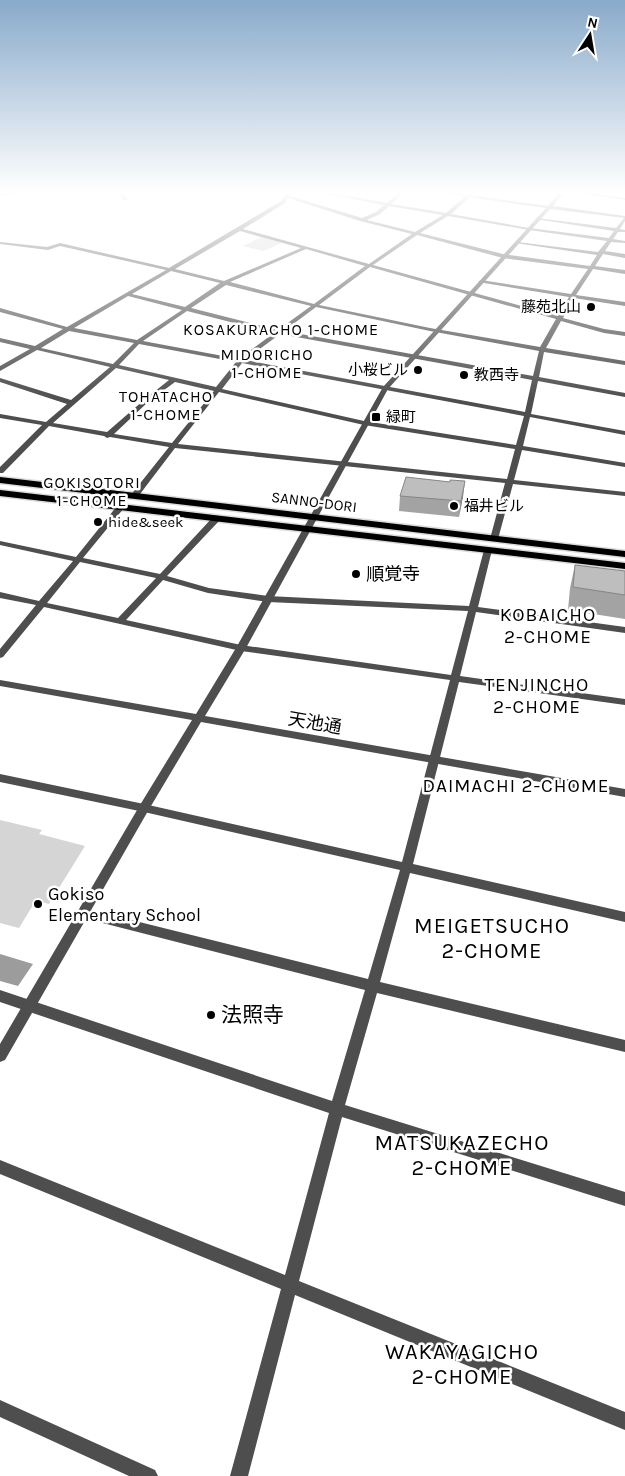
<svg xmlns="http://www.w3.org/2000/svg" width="625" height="1476" viewBox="0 0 625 1476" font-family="Karla,'Noto Sans JP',sans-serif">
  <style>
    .green { fill: #d5d5d5 }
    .water { fill: #9c9c9c }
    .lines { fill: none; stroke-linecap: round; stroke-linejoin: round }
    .primary-casing { stroke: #dbdbdb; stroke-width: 3 }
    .minor { fill: #4e4e4e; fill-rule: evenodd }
    .tertiary { fill: #4e4e4e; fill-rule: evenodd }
    .primary { fill: #000; fill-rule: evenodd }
    .wall { fill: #a3a3a3 }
    .shaded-wall { fill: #858585 }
    .building { fill: #bebebe; stroke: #858585 }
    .poi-dot { fill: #000; stroke: #fff; stroke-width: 2 }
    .labels { text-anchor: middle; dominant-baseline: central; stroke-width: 5; stroke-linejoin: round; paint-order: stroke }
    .far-poi-label { font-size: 15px; fill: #000; stroke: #fff; text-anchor: start }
    .far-street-label { font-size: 15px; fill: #000; stroke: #fff }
    .far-neighbourhood-label { font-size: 16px; letter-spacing: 1px; fill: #000; stroke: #fff }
    .poi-label { font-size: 18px; fill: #000; stroke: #fff; text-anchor: start }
    .street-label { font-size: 18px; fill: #000; stroke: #fff }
    .neighbourhood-label { font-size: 19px; letter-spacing: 1px; fill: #000; stroke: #fff }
    .near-poi-label { font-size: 21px; fill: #000; stroke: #fff; text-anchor: start }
    .near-neighbourhood-label { font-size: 22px; letter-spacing: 1px; fill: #000; stroke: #fff }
  </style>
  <rect width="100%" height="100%" fill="#fff"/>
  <path class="green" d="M261,237l21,6 -19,8 -20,-5z
    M0,820l42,10 -3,4 46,12 -36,58 -13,-4 -17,28 -19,-5z"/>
  <path class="water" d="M0,954l33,10 -15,22 -18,-5z"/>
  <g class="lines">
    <defs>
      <path id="primary" d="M0,477l625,74v6l-625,-74z
        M0,490l625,73v6l-625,-73z"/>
    </defs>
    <use href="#primary" class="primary-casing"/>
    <path class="minor" d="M0,193h73l-73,2z
      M117,193h5l6,6 -4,1z
      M287,193h5l-2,3 72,22 14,-6 8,-7 -63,-12h12l54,10 11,-10h5l-12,11 55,9 23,-20h5l-23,21 78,14 80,10 5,-7 -79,-12 2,-1 79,10 9,-11v4l-5,8 5,1v2h-7l-5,7 12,2v2l-14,-1 -6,9 20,3v4l-22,-4 -8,12 30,4v4l-32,-5 -17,26 49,7v4l-51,-8 -11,20 41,11 21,3v4l-21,-3 -43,-12 -15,27 79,13v4l-81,-13 -5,25 86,16v4l-87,-16 -7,33 94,17v4l-95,-18 -7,29 102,17v4l-103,-17 -8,30 111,12v4l-112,-12 -15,55 -4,2 -4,-2 15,-56 -330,-35 -38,50h-3l-4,-2 39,-49 -59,-10 -3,1 -3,-2 -55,-10 -46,47h-3v-6l42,-42 -42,-7v-4l46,8 21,-18 -67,-22v-4l71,22 39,-33 -73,-17 -37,21v-5l30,-17 -30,-7v-4l35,8 28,-17 -63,-17v-4l67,19 99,-57 -106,-24 -12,4 -48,-6v-2l47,5 13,-4 109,25 112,-67zM288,198l72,23 52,13 -43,30 -126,-35 42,-26zM389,206l54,9 -28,17 -48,-12 13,-6zM448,216l81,14 78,11 -9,11 -81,-10 -2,1 82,12 -7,11 -87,-12 -83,-21zM240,231l61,17 -77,33 -49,-12zM417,235l86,23 85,11 -17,25 -90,-14 -3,2 91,15 -11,19 -185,-51zM306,249l59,17 -51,38 -84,-22zM370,267l186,52 -16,28 -110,-19 -111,-23zM171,271l49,12 -35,24 -53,-13zM226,285l85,21 -33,24 -87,-22zM128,296l54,14 -45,30 -63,-12zM316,307l114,24 109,20 -6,25 -249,-45zM187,311l87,22 -35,26 -96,-18zM69,331l65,12 -21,21 -72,-16zM280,334l252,46 -7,32 -280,-52zM139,344l97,18 -20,25 -97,-22zM242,363l282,53 -8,29 -152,-24 -142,-32zM116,368l53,12 -25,20 -37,32 -54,-9zM175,382l39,9 -42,52 -58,-9 34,-32zM219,392l145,33 151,24 -8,30 -329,-35z
      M576,193h15l34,5v2z
      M117,506h6l1,2 -41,50 77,16 53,-57h3l4,2 -1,2 -52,55 42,12 59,8 201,10 15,-56 4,-2 4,2 -14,57 147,20v6l-149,-21 -16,64 165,23v6l-166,-23 -46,182 212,48v10l-215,-49 -30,109 245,58v12l-248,-59 -32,112 280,87v14l-283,-89 -43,164 326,131v18l-330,-135 -47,181h-18l51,-187 -281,-115v-14l285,115 44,-162 -329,-111v-12l332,111 33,-111 -282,-72 -4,-2 -2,-3 2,-3 4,-2 285,71 32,-109 -256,-58 -144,-30v-8l144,30 258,58 48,-182 -209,-29 -197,-44 -41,50 -3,1v-9l36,-44 -36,-7v-6l39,9 34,-40 -73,-16v-4l76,16zM80,562l76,16 -38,40 -71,-15zM163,580l45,13 60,9 200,9 -17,64 -210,-30 -115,-25z
      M0,1400l155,70 3,6h-29l-129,-59z"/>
    <path class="tertiary" d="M439,193h15l94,13 11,-13h5l-11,13 72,10v2l-75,-9 -162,180 -142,259 -41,68 420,73v8l-424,-75 -53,89 -143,249 -5,2v-18l140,-239 52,-85 -192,-34v-6l196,34 40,-66 147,-261 163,-179z"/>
    <use href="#primary" class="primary"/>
  </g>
  <path class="wall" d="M400,496l63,1 -4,20 -60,-6z
    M575,565l50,6v48l-57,-9 2,-22z"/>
  <path class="shaded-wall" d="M465,481l-2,16 -4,20 2,-16z"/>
  <path class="building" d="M406,477l44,5v-2l15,1 -4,20 -61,-5z
    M575,565l50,6v24l-52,-8z"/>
  <linearGradient id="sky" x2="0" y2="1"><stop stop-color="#89aaca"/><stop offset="0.48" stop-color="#fff"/><stop offset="1" stop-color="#fff" stop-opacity="0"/></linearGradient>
  <rect width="625" height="400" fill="url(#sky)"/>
  <g class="poi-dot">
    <circle cx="591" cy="307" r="5"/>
    <circle cx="418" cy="370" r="5"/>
    <circle cx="464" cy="375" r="5"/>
    <rect x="371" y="412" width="10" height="10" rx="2.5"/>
    <circle cx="454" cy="506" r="5"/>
    <circle cx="98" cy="522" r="5"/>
    <circle cx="356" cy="574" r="5"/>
    <circle cx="38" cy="904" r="5"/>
    <circle cx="211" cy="1015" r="5"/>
  </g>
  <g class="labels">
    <g class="far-poi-label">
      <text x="581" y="307" text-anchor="end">藤苑北山</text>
      <text x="408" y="370" text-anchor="end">小桜ビル</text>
      <text x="474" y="375">教西寺</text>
      <text x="386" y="417">緑町</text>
      <text x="464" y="506">福井ビル</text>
      <text x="108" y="522">hide&amp;seek</text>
    </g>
    <g class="far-street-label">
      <text transform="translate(314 502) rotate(7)">SANNO-DORI</text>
    </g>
    <g class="far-neighbourhood-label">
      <text x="281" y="329">KOSAKURACHO 1-CHOME</text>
      <text x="267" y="354">MIDORICHO<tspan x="267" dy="18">1-CHOME</tspan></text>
      <text x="166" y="396">TOHATACHO<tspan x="166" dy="18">1-CHOME</tspan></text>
      <text x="92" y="482">GOKISOTORI<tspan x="92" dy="18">1-CHOME</tspan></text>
    </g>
    <g class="poi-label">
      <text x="366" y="574">順覚寺</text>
      <text x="48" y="894">Gokiso<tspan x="48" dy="21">Elementary School</tspan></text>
    </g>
    <g class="street-label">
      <text transform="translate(315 723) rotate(10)">天池通</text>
    </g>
    <g class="neighbourhood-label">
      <text x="548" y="615">KOBAICHO<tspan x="548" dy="22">2-CHOME</tspan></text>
      <text x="537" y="685">TENJINCHO<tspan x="537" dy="22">2-CHOME</tspan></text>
      <text x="516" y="786">DAIMACHI 2-CHOME</text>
    </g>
    <g class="near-poi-label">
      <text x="221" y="1015">法照寺</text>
    </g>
    <g class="near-neighbourhood-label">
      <text x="492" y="926">MEIGETSUCHO<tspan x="492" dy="25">2-CHOME</tspan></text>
      <text x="462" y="1143">MATSUKAZECHO<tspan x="462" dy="25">2-CHOME</tspan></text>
      <text x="462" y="1352">WAKAYAGICHO<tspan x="462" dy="25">2-CHOME</tspan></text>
    </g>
  </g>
  <g transform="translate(590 35) rotate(12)" stroke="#ffffff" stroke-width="4" paint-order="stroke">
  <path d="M0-4L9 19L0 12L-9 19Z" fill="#000000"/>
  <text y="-8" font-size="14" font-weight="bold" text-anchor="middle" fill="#000000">N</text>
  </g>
</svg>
